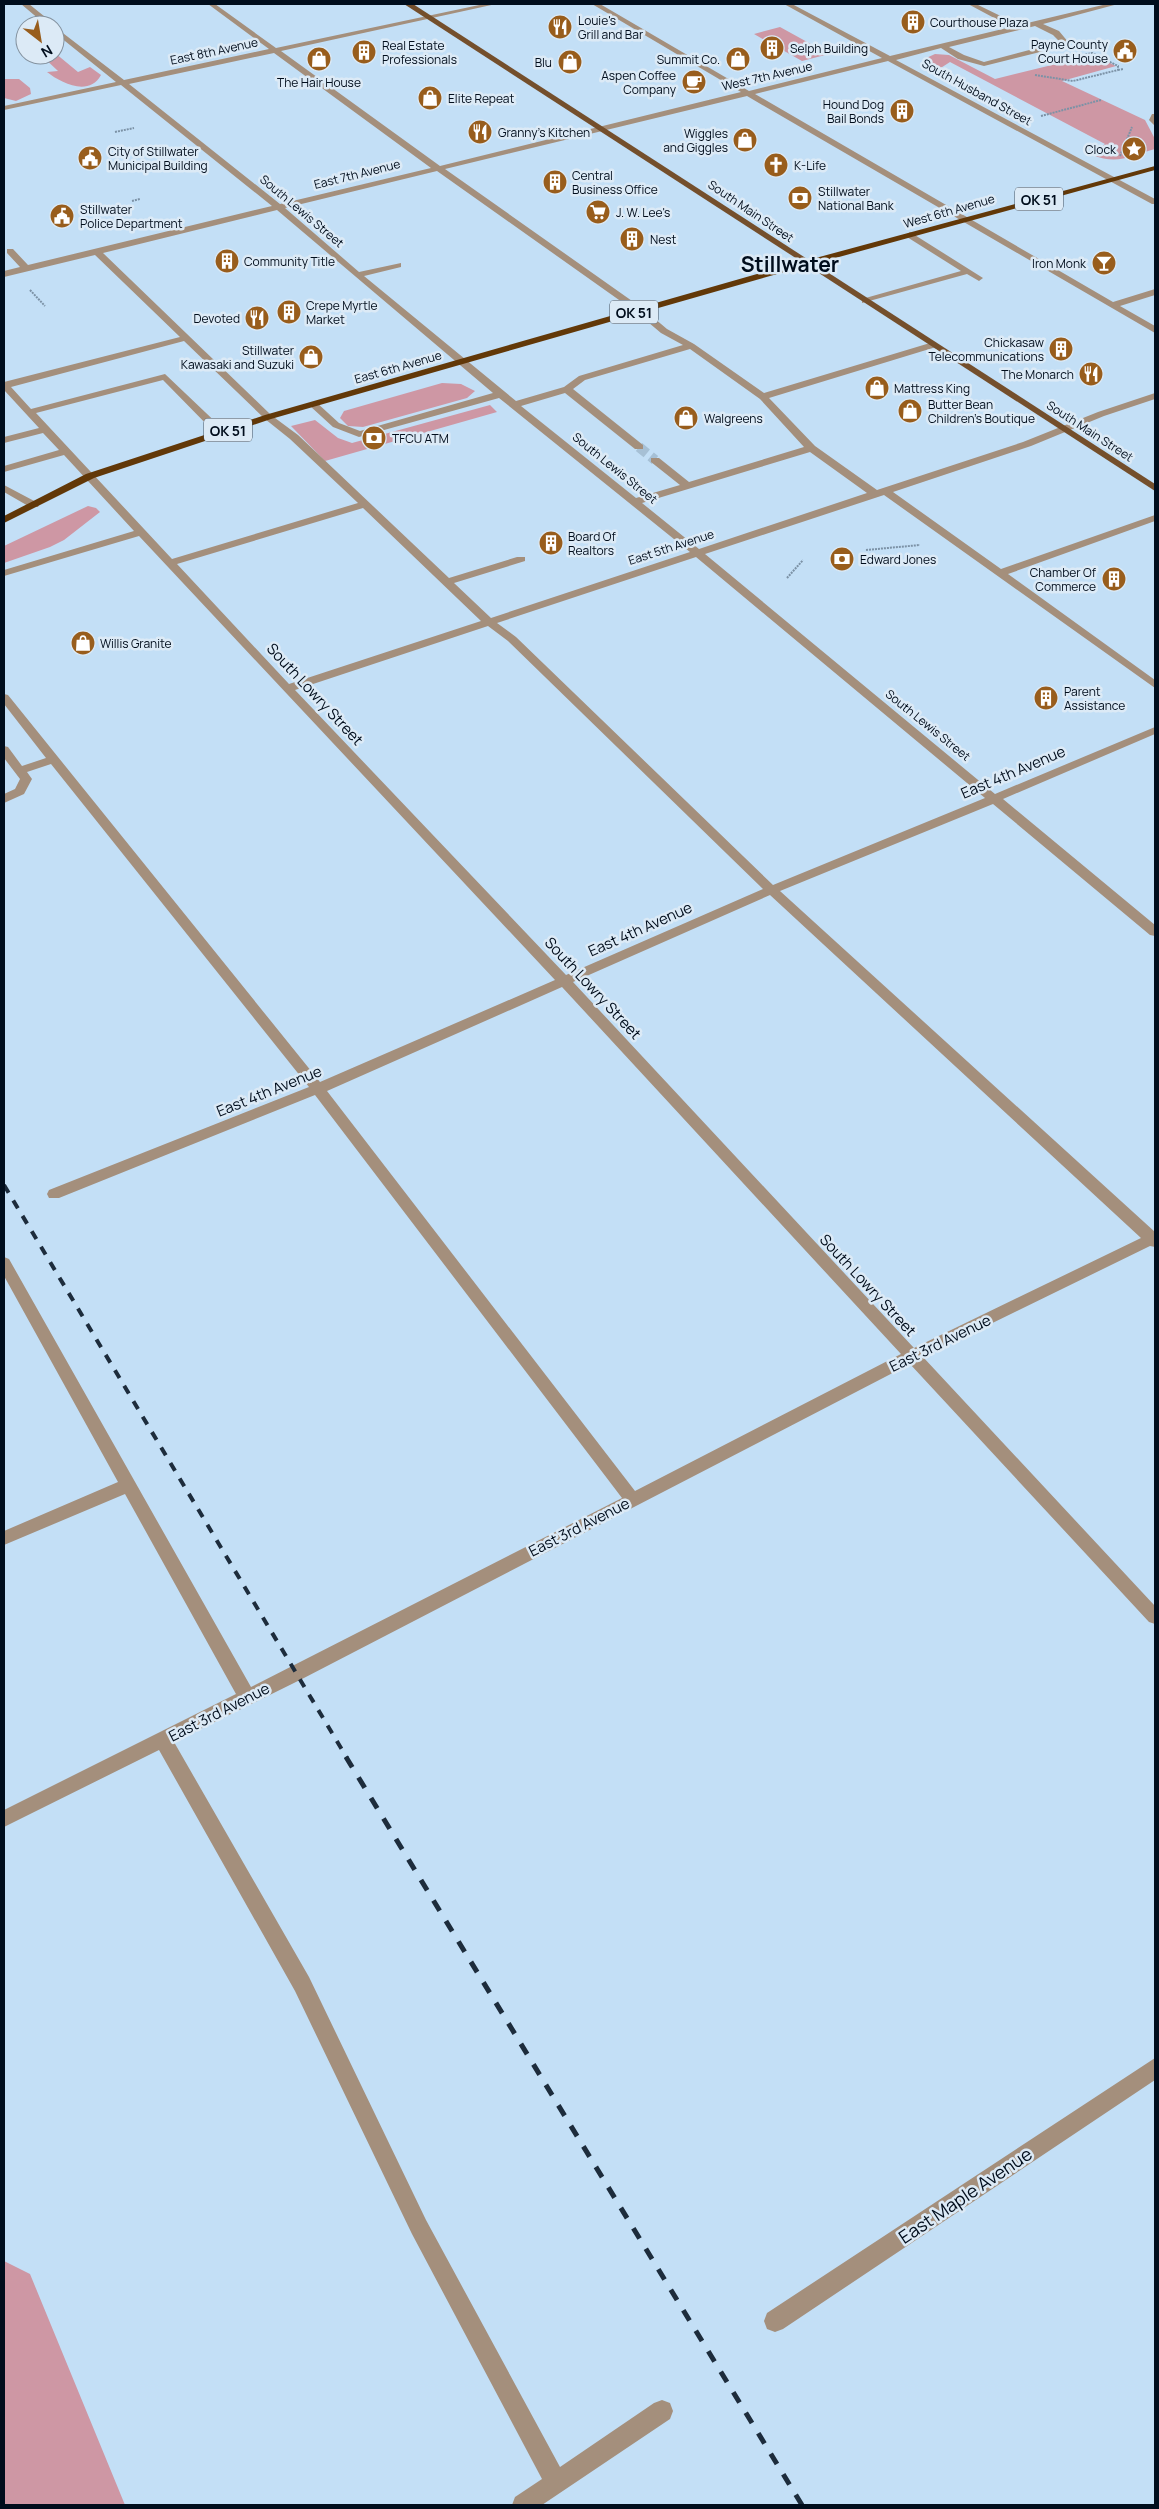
<svg xmlns="http://www.w3.org/2000/svg" width="1159" height="2509" viewBox="0 0 1159 2509" font-family="Manrope,sans-serif">
  <style>
    .green { fill: #ce97a4 }
    .lines { fill: none; stroke-linecap: round; stroke-linejoin: round }
    .minor-tunnel { stroke: #a6c0d5; stroke-width: 10; stroke-dasharray: 10 5; stroke-linecap: butt }
    .path { stroke: #7c92a6; stroke-width: 2; stroke-dasharray: 2 1; stroke-linecap: butt }
    .minor { fill: #a48f7c; fill-rule: evenodd }
    .major { fill: #744f2c; fill-rule: evenodd }
    .highway { fill: #623808; fill-rule: evenodd }
    .rail-far1 { stroke: #1d2c3c; stroke-width: 4; stroke-dasharray: 9 9; stroke-linecap: butt }
    .rail { stroke: #1d2c3c; stroke-width: 5; stroke-dasharray: 12 12; stroke-linecap: butt }
    .labels { text-anchor: middle; dominant-baseline: central; stroke-width: 5; stroke-linejoin: round; paint-order: stroke }
    .far-poi-label { font-size: 12px; fill: #000d1c; stroke: #dceaf6; text-anchor: start }
    .far-street-label { font-size: 12px; fill: #000d1c; stroke: #dceaf6 }
    .shield { fill: #dceaf6; stroke: #424f5d; stroke-width: 1 }
    .shield-label { font-size: 14px; font-weight: bold; fill: #000d1c }
    .street-label { font-size: 15px; fill: #000d1c; stroke: #dceaf6 }
    .near-street-label { font-size: 18px; fill: #000d1c; stroke: #dceaf6 }
    .far-town-label { font-size: 21px; font-weight: bold; fill: #000d1c; stroke: #dceaf6 }
  </style>
  <rect width="100%" height="100%" fill="#c3dff6"/>
  <path class="green" d="M780,27l49,27 -27,7 -48,-27z
    M55,53l23,19 12,-5 11,8c-12,22 -40,8 -54,-3l11,-1 -17,-16z
    M935,54l14,1 46,24 98,-24 23,11 -54,15 83,39 10,19v10c-25,7 -37,16 -63,6l13,-11 -155,-82 -14,9 -14,-7 2,-5z
    M4,79h15l11,9 1,6 -15,7 -12,-3z
    M442,383l19,1 14,7 -8,7 -104,29 -15,-1 -8,-8 4,-7z
    M490,405l7,7 -172,49 -34,-35 24,-6 23,18 14,5z
    M88,506l8,2 4,4 -36,28 -14,7 -46,16v-17z
    M4,2261l26,13 95,231h-121z"/>
  <g class="lines">
    <path class="minor-tunnel" d="M639,447l16,13"/>
    <path class="path" d="M1118,70l5,-1
      M1035,75l38,6 45,-11v-4l-26,-13 -8,2
      M1041,116l60,-16
      M115,132l19,-4
      M1120,156l12,-29
      M145,169l10,-3
      M132,201l8,-2
      M30,290l15,16
      M866,550l54,-5
      M787,578l16,-18"/>
    <path class="minor" d="M21,4h8l26,21h-9z
      M208,4h7l61,44 208,-44h12l-215,47 159,115 301,-74 -149,-88h8l149,87 133,-33 -98,-54h8l98,52 121,-29 -43,-23h8l43,21 88,-21h11l-75,20 16,7 10,12 -1,2 -84,21 -26,-7 -17,-11 -45,12 259,139v5h-3l-264,-143 -133,33 358,208 42,-13v6l-35,11 35,20v7l-408,-237 -302,73 197,139 25,21 27,15 70,49 166,-50h6v4l-167,51 46,48 62,44 146,-48 75,-30 57,-19v6l-51,17 -73,30 -138,46 108,77 154,-54v6l-147,53 147,106v8l-271,-193 -179,59 290,240 160,-67v7l-152,65 152,126v11l-5,-1 -157,-131 -213,87 375,341v15l-5,-1 -227,111 232,249v18l-6,-2 -239,-258 -608,315 -128,63 135,235 117,243 134,247 94,-64 8,-3 8,3 3,8 -3,8 -128,86h-30l3,-8 27,-18 -130,-245 -117,-243 -136,-241 -155,77v-17l232,-116 -111,-200 -121,51v-14l114,-49 -114,-206v-19l5,2 242,428 371,-189 -307,-403 -256,103h-10l-2,-4 2,-4 260,-103 -258,-323 -24,8 5,7 -8,15 -20,9v-9l11,-5 5,-10 -16,-21v-12l4,1 14,19 24,-8 -42,-54v-10l4,1 312,387 235,-102 -416,-444 -135,40v-6l130,-39 -70,-76 -60,17v-6l55,-16 -16,-17 -39,10v-6l35,-9 -35,-38v-8l176,-45 -85,-82 -91,22v-6l16,-4 -13,-14v-4h6l15,16 244,-59 -151,-121 -117,25v-4l112,-24 -61,-49v-6l69,53 145,-31zM1035,26l18,9 7,7 -76,20 -20,-7 -15,-8zM274,53l157,115 -151,36 -151,-120zM437,171l199,141 25,21 22,12 -104,31 -15,11 -48,14 -152,-125 37,-9v-4l-42,9 -74,-64zM277,210l216,183 -133,38 -21,-8 -23,-21h-6v4l23,21 26,10 140,-39 191,154 -199,66 -37,-35 71,-22v-4h-8l-68,21 -151,-143 -27,-20 -168,-162zM184,341l81,78 25,20 68,64 -186,56 -136,-146 127,-33 54,55h8v-4l-60,-57 -134,35 -20,-22zM690,349l70,50 44,48 -115,35 -30,-24h-8v4l29,23 -44,13 -115,-92 44,-13 70,56h8v-4l-70,-56 12,-9zM810,452l57,41 -168,56 -57,-46zM363,508l118,113 -192,63 -112,-120zM696,557l289,241 -212,87 -257,-248 -19,-14zM488,626l20,15 255,248 -197,86 -271,-285zM770,895l371,343 -227,110 -341,-366zM562,987l339,367 -266,137 -308,-400z
      M1152,114h3v12l-6,-6z
      M910,232l73,46 -4,3 -12,-7 -105,29v-4l99,-28 -54,-34 -1,-2z
      M4,485l34,18 1,2 -1,2h-8l-26,-15z
      M1155,2058v22l-372,249 -8,3 -8,-3 -3,-8 3,-8z"/>
    <path class="major" d="M404,4h9l742,480v7z"/>
    <path class="highway" d="M1155,166v4l-385,106 -499,143 -177,59 -90,45v-7l82,-42 179,-59 499,-143z"/>
    <path class="rail-far1" d="M4,1185l343,573"/>
    <path class="rail" d="M346,1757l456,748"/>
  </g>
  <defs>
    <symbol id="building-disc" viewBox="-11 -11 22 22"><circle r="9.5" fill="#985d1c" stroke="#dceaf6"/><path d="M-4-6H4V6H1V3H-1V6H-4ZM-2.5-4.3h1.7v1.8h-1.7ZM.8-4.3h1.7v1.8H.8ZM-2.5-1h1.7V.8h-1.7ZM.8-1h1.7V.8H.8Z" fill="#fff"/></symbol>
    <symbol id="restaurant-disc" viewBox="-11 -11 22 22"><circle r="9.5" fill="#985d1c" stroke="#dceaf6"/><path d="M-5-6h1v4h1v-4h1v4h1v-4h1v5L-1.5 .5V6h-2V.5L-5-1ZM5-6V6H3V1.5H1.5Q1.5-4 5-6Z" fill="#fff"/></symbol>
    <symbol id="civic-disc" viewBox="-11 -11 22 22"><circle r="9.5" fill="#985d1c" stroke="#dceaf6"/><path d="M-.6-6.5H3V-4.5H.6V-3L4-1V1h2V6H-6V1h2V-1L-.6-3ZM-1.2 2.5V6h2.4V2.5Z" fill="#fff"/></symbol>
    <symbol id="shop-disc" viewBox="-11 -11 22 22"><circle r="9.5" fill="#985d1c" stroke="#dceaf6"/><path d="M-5-2.5h2.3a2.7 3.5 0 0 1 5.4 0H5L5.5 6h-11ZM-1.5-2.5h3a1.5 2.3 0 0 0-3 0Z" fill="#fff"/></symbol>
    <symbol id="cafe-disc" viewBox="-11 -11 22 22"><circle r="9.5" fill="#985d1c" stroke="#dceaf6"/><path d="M-5.5-4.5H6V0H3Q3 3.5 0 3.5H-2.5Q-5.5 3.5-5.5 0ZM3-3.2v2h1.7v-2ZM-6 4.5H4V6H-6Z" fill="#fff"/></symbol>
    <symbol id="sight-disc" viewBox="-11 -11 22 22"><circle r="9.5" fill="#985d1c" stroke="#dceaf6"/><path d="M0-6L1.8-2.2L6-1.7L2.9 1.2L3.7 5.4L0 3.3L-3.7 5.4L-2.9 1.2L-6-1.7L-1.8-2.2Z" fill="#fff"/></symbol>
    <symbol id="church-disc" viewBox="-11 -11 22 22"><circle r="9.5" fill="#985d1c" stroke="#dceaf6"/><path d="M-1.2-6h2.4v3.5h3.3v2.4h-3.3V6h-2.4V-.1h-3.3v-2.4h3.3Z" fill="#fff"/></symbol>
    <symbol id="bank-disc" viewBox="-11 -11 22 22"><circle r="9.5" fill="#985d1c" stroke="#dceaf6"/><path d="M-6-4H6V4H-6ZM0-2.3a2.3 2.3 0 1 0 0 4.6a2.3 2.3 0 1 0 0-4.6Z" fill="#fff"/></symbol>
    <symbol id="supermarket-disc" viewBox="-11 -11 22 22"><circle r="9.5" fill="#985d1c" stroke="#dceaf6"/><path d="M-6-5.5h2.5l.6 2H6L4.5 2H-2.5L-4.4-4H-6ZM-1.5 3.2a1.3 1.3 0 1 0 .1 0ZM3 3.2a1.3 1.3 0 1 0 .1 0Z" fill="#fff"/></symbol>
    <symbol id="bar-disc" viewBox="-11 -11 22 22"><circle r="9.5" fill="#985d1c" stroke="#dceaf6"/><path d="M-6-5H6L.8 .8V4.5H3.5V6h-7V4.5H-.8V.8Z" fill="#fff"/></symbol>
  </defs>
  <g fill-rule="evenodd">
    <use href="#building-disc" x="899" y="8" width="28" height="28"/>
    <use href="#restaurant-disc" x="546" y="13" width="28" height="28"/>
    <use href="#building-disc" x="758" y="34" width="28" height="28"/>
    <use href="#civic-disc" x="1111" y="37" width="28" height="28"/>
    <use href="#building-disc" x="350" y="38" width="28" height="28"/>
    <use href="#shop-disc" x="305" y="45" width="28" height="28"/>
    <use href="#shop-disc" x="724" y="45" width="28" height="28"/>
    <use href="#shop-disc" x="556" y="48" width="28" height="28"/>
    <use href="#cafe-disc" x="680" y="68" width="28" height="28"/>
    <use href="#shop-disc" x="416" y="84" width="28" height="28"/>
    <use href="#building-disc" x="888" y="97" width="28" height="28"/>
    <use href="#restaurant-disc" x="466" y="118" width="28" height="28"/>
    <use href="#shop-disc" x="731" y="126" width="28" height="28"/>
    <use href="#sight-disc" x="1120" y="135" width="28" height="28"/>
    <use href="#civic-disc" x="76" y="144" width="28" height="28"/>
    <use href="#church-disc" x="762" y="151" width="28" height="28"/>
    <use href="#building-disc" x="541" y="168" width="28" height="28"/>
    <use href="#bank-disc" x="786" y="184" width="28" height="28"/>
    <use href="#supermarket-disc" x="584" y="198" width="28" height="28"/>
    <use href="#civic-disc" x="48" y="202" width="28" height="28"/>
    <use href="#building-disc" x="618" y="225" width="28" height="28"/>
    <use href="#building-disc" x="213" y="247" width="28" height="28"/>
    <use href="#bar-disc" x="1090" y="249" width="28" height="28"/>
    <use href="#building-disc" x="275" y="298" width="28" height="28"/>
    <use href="#restaurant-disc" x="243" y="304" width="28" height="28"/>
    <use href="#building-disc" x="1047" y="335" width="28" height="28"/>
    <use href="#shop-disc" x="297" y="343" width="28" height="28"/>
    <use href="#restaurant-disc" x="1077" y="360" width="28" height="28"/>
    <use href="#shop-disc" x="863" y="374" width="28" height="28"/>
    <use href="#shop-disc" x="896" y="397" width="28" height="28"/>
    <use href="#shop-disc" x="672" y="404" width="28" height="28"/>
    <use href="#bank-disc" x="360" y="424" width="28" height="28"/>
    <use href="#building-disc" x="537" y="529" width="28" height="28"/>
    <use href="#bank-disc" x="828" y="545" width="28" height="28"/>
    <use href="#building-disc" x="1100" y="565" width="28" height="28"/>
    <use href="#shop-disc" x="69" y="629" width="28" height="28"/>
    <use href="#building-disc" x="1032" y="684" width="28" height="28"/>
  </g>
  <g class="labels">
    <g class="far-poi-label">
      <text x="578" y="20">Louie's<tspan x="578" dy="14">Grill and Bar</tspan></text>
      <text x="930" y="22">Courthouse Plaza</text>
      <text x="1108" y="44" text-anchor="end">Payne County<tspan x="1108" dy="14">Court House</tspan></text>
      <text x="382" y="45">Real Estate<tspan x="382" dy="14">Professionals</tspan></text>
      <text x="790" y="48">Selph Building</text>
      <text x="720" y="59" text-anchor="end">Summit Co.</text>
      <text x="552" y="62" text-anchor="end">Blu</text>
      <text x="676" y="75" text-anchor="end">Aspen Coffee<tspan x="676" dy="14">Company</tspan></text>
      <text x="319" y="82" text-anchor="middle">The Hair House</text>
      <text x="448" y="98">Elite Repeat</text>
      <text x="884" y="104" text-anchor="end">Hound Dog<tspan x="884" dy="14">Bail Bonds</tspan></text>
      <text x="498" y="132">Granny's Kitchen</text>
      <text x="728" y="133" text-anchor="end">Wiggles<tspan x="728" dy="14">and Giggles</tspan></text>
      <text x="1116" y="149" text-anchor="end">Clock</text>
      <text x="108" y="151">City of Stillwater<tspan x="108" dy="14">Municipal Building</tspan></text>
      <text x="794" y="165">K-Life</text>
      <text x="572" y="175">Central<tspan x="572" dy="14">Business Office</tspan></text>
      <text x="818" y="191">Stillwater<tspan x="818" dy="14">National Bank</tspan></text>
      <text x="80" y="209">Stillwater<tspan x="80" dy="14">Police Department</tspan></text>
      <text x="616" y="212">J. W. Lee's</text>
      <text x="650" y="239">Nest</text>
      <text x="244" y="261">Community Title</text>
      <text x="1086" y="263" text-anchor="end">Iron Monk</text>
      <text x="306" y="305">Crepe Myrtle<tspan x="306" dy="14">Market</tspan></text>
      <text x="240" y="318" text-anchor="end">Devoted</text>
      <text x="1044" y="342" text-anchor="end">Chickasaw<tspan x="1044" dy="14">Telecommunications</tspan></text>
      <text x="294" y="350" text-anchor="end">Stillwater<tspan x="294" dy="14">Kawasaki and Suzuki</tspan></text>
      <text x="1074" y="374" text-anchor="end">The Monarch</text>
      <text x="894" y="388">Mattress King</text>
      <text x="928" y="404">Butter Bean<tspan x="928" dy="14">Children's Boutique</tspan></text>
      <text x="704" y="418">Walgreens</text>
      <text x="392" y="438">TFCU ATM</text>
      <text x="568" y="536">Board Of<tspan x="568" dy="14">Realtors</tspan></text>
      <text x="860" y="559">Edward Jones</text>
      <text x="1096" y="572" text-anchor="end">Chamber Of<tspan x="1096" dy="14">Commerce</tspan></text>
      <text x="100" y="643">Willis Granite</text>
      <text x="1064" y="691">Parent<tspan x="1064" dy="14">Assistance</tspan></text>
    </g>
    <g class="far-street-label">
      <text transform="translate(214 51) rotate(-12)">East 8th Avenue</text>
      <text transform="translate(767 76) rotate(-13)">West 7th Avenue</text>
      <text transform="translate(977 92) rotate(29)">South Husband Street</text>
      <text transform="translate(357 174) rotate(-14)">East 7th Avenue</text>
      <text transform="translate(302 211) rotate(40)">South Lewis Street</text>
      <text transform="translate(751 211) rotate(34)">South Main Street</text>
      <text transform="translate(949 211) rotate(-16)">West 6th Avenue</text>
      <text transform="translate(398 367) rotate(-16)">East 6th Avenue</text>
      <text transform="translate(1090 431) rotate(33)">South Main Street</text>
      <text transform="translate(615 468) rotate(39)">South Lewis Street</text>
      <text transform="translate(671 547) rotate(-18)">East 5th Avenue</text>
      <text transform="translate(928 725) rotate(39)">South Lewis Street</text>
    </g>
    <g class="shield">
      <rect x="1015" y="187.5" width="48" height="23" rx="4"/>
      <rect x="610" y="300.5" width="48" height="23" rx="4"/>
      <rect x="204" y="418.5" width="48" height="23" rx="4"/>
    </g>
    <g class="shield-label">
      <text x="1039" y="199">OK 51</text>
      <text x="634" y="312">OK 51</text>
      <text x="228" y="430">OK 51</text>
    </g>
    <g class="street-label">
      <text transform="translate(315 694) rotate(47)">South Lowry Street</text>
      <text transform="translate(1013 772) rotate(-23)">East 4th Avenue</text>
      <text transform="translate(640 929) rotate(-24)">East 4th Avenue</text>
      <text transform="translate(593 988) rotate(47)">South Lowry Street</text>
      <text transform="translate(269 1091) rotate(-22)">East 4th Avenue</text>
      <text transform="translate(868 1285) rotate(47)">South Lowry Street</text>
      <text transform="translate(940 1343) rotate(-26)">East 3rd Avenue</text>
      <text transform="translate(579 1527) rotate(-27)">East 3rd Avenue</text>
      <text transform="translate(219 1712) rotate(-27)">East 3rd Avenue</text>
    </g>
    <g class="near-street-label">
      <text transform="translate(965 2195) rotate(-34)">East Maple Avenue</text>
    </g>
    <g class="far-town-label">
      <text x="790" y="264">Stillwater</text>
    </g>
  </g>
  <rect width="1159" height="2509" fill="none" stroke="#000d1c" stroke-width="10"/>
  <g transform="translate(40 40) rotate(149)"><circle r="24" fill="#dceaf6" stroke="#84929f"/>
  <path d="M0-4L9 19L0 12L-9 19Z" fill="#985d1c"/>
  <text y="-8" font-size="14" font-weight="bold" text-anchor="middle" fill="#000d1c">N</text>
  </g>
</svg>
